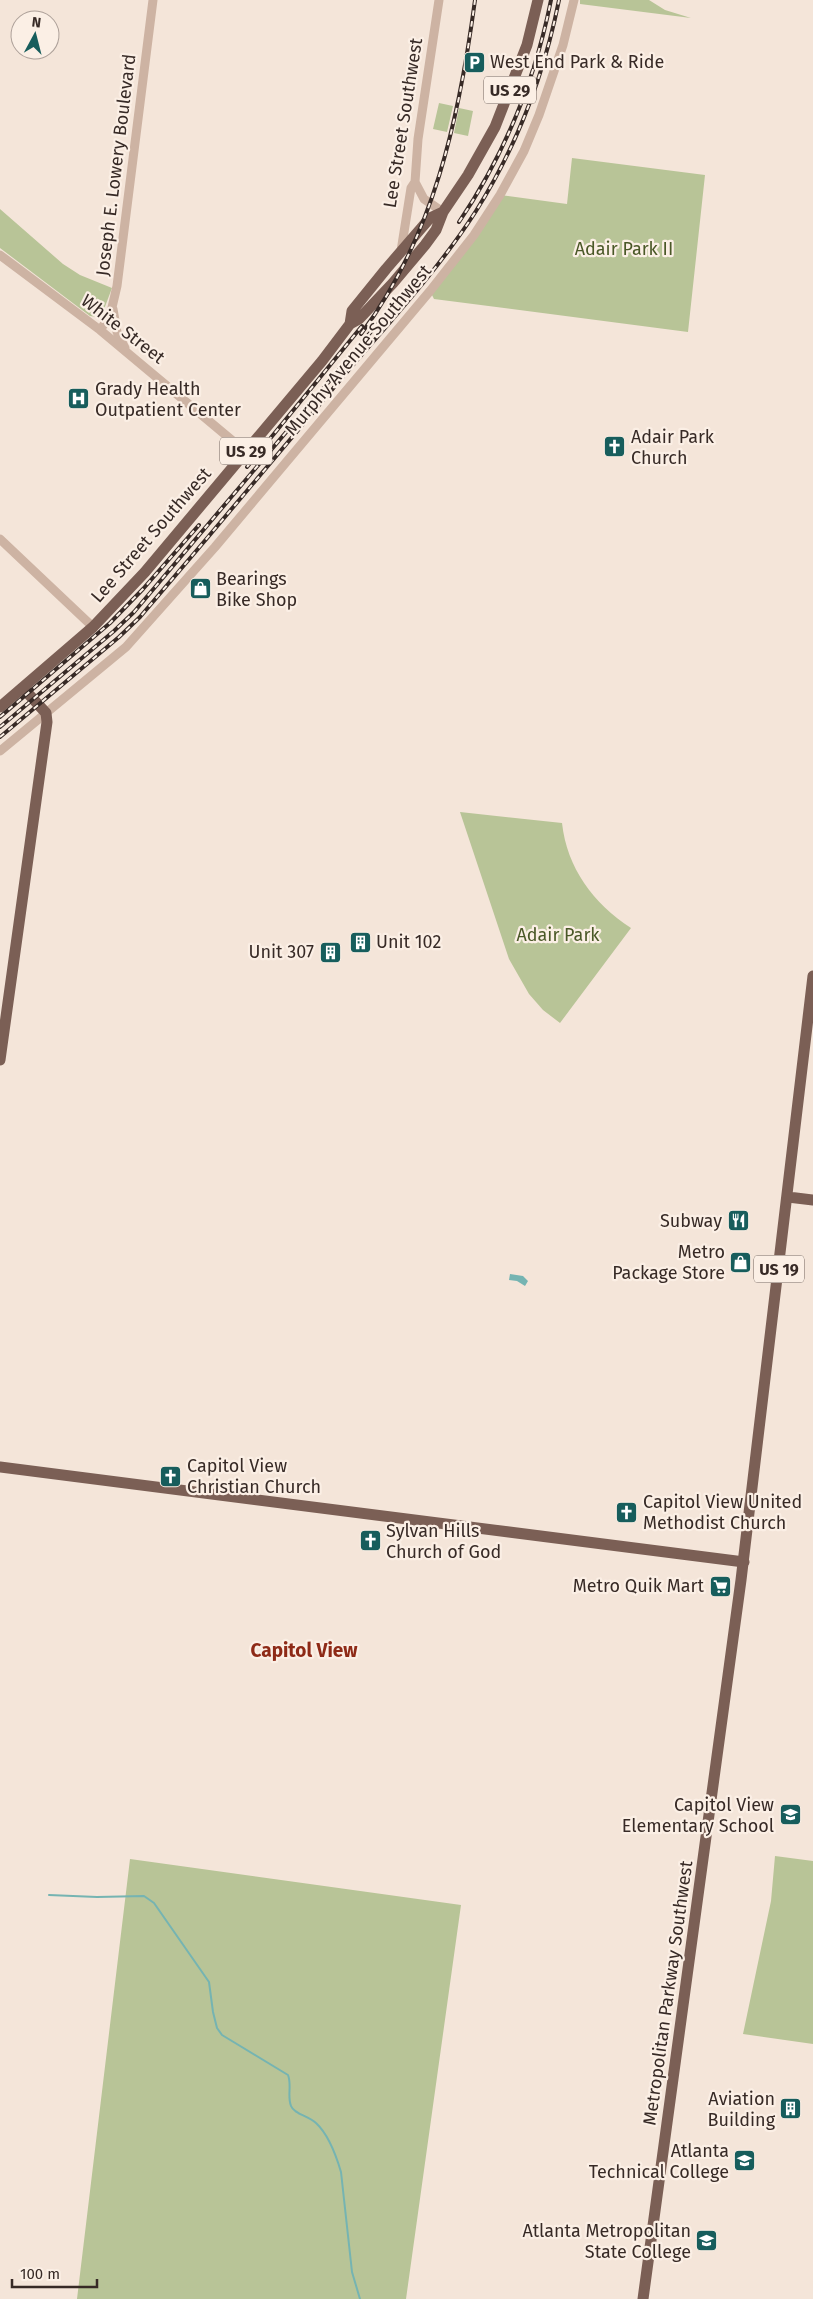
<svg xmlns="http://www.w3.org/2000/svg" width="813" height="2299" viewBox="0 0 813 2299" font-family="'Fira Sans',sans-serif">
  <style>
    .green { fill: #b8c497 }
    .water { fill: #75b4b2 }
    .lines { fill: none; stroke-linecap: round; stroke-linejoin: round }
    .stream { stroke: #75b4b2; stroke-width: 2 }
    .minor { stroke: #cdb3a3; stroke-width: 9 }
    .major { stroke: #7b5f55; stroke-width: 11 }
    .rail-casing { stroke: #372a26; stroke-width: 4 }
    .rail { stroke: #fbefe5; stroke-width: 2; stroke-dasharray: 5.5; stroke-linecap: butt }
    .labels { text-anchor: middle; dominant-baseline: central; stroke-width: 4.5; stroke-linejoin: round; paint-order: stroke }
    .shield { fill: #fbefe5; stroke: #72655f; stroke-width: 1 }
    .shield-label { font-size: 16px; font-weight: bold; fill: #372a26 }
    .poi-label { font-size: 18px; fill: #372a26; stroke: #fbefe5; text-anchor: start }
    .street-label { font-size: 18px; fill: #372a26; stroke: #fbefe5 }
    .park-label { font-size: 18px; fill: #4a5827; stroke: #fbefe5 }
    .neighbourhood-label { font-size: 19px; font-weight: bold; fill: #8e2a17; stroke: #fbefe5 }
  </style>
  <rect width="100%" height="100%" fill="#f4e5d9"/>
  <path class="green" d="M580,0h69l16,10 26,8 -111,-14z
    M439,103l14,3 -6,26 -14,-3z
    M459,108l14,3 -5,25 -14,-3z
    M572,158l133,17 -17,157 -254,-33 -4,-8 70,-96 67,9z
    M0,209l63,55 17,11 32,13 -9,24 -6,5 -7,-1 -90,-68z
    M460,812l102,11c5,45 31,80 69,105l-71,95 -17,-13 -14,-16 -20,-35z
    M775,1856l38,5v183l-70,-10 28,-133z
    M130,1859l331,46 -55,394h-329z"/>
  <path class="water" d="M510,1274l13,2 5,5 -3,5 -8,-5 -8,-1z"/>
  <g class="lines">
    <path class="stream" d="M49,1895l48,2 47,-1 10,7 55,79 4,30 4,16 5,7 66,40c4,10 -1,21 3,31 3,8 18,10 25,17 13,12 20,32 25,49l11,100 8,27"/>
    <path class="minor" d="M415,182l9,17 19,13
      M401,251l10,-63 4,-6 3,-43 21,-139
      M0,255l100,75 146,122
      M113,309l4,23 8,16
      M100,330l10,-14 7,-30 36,-286
      M0,539l93,88
      M0,751l126,-104 89,-100 215,-256 44,-56 26,-40 24,-44 15,-36 24,-70 11,-45"/>
    <path class="major" d="M350,324l2,-13 34,-42 44,-51 13,-6
      M0,707l93,-80 52,-55 177,-211 28,-37 9,-5 34,-36 32,-38 11,-15 7,-18 25,-37 27,-48 32,-82 11,-45
      M0,1060l47,-338 -1,-9 -23,-25
      M788,1197l25,3
      M0,1467l744,95
      M643,2299l98,-719 72,-604"/>
    <defs>
      <path id="rail" d="M459,222c46,-68 76,-142 92,-222
        M361,334c73,-98 98,-215 114,-334
        M247,467l115,-141
        M0,717l110,-94 33,-34 56,-64
        M0,727l114,-96 20,-19 252,-298
        M0,737l119,-100 21,-20c64,-75 128,-151 191,-226 49,-59 104,-116 145,-180 41,-65 68,-136 83,-211"/>
    </defs>
    <use href="#rail" class="rail-casing"/>
    <use href="#rail" class="rail"/>
  </g>
  <defs>
    <symbol id="parking-square" viewBox="-11 -11 22 22"><rect x="-9" y="-9" width="18" height="18" rx="4" fill="#175d5c" stroke="#fbefe5"/><path d="M-3.5-5.5H1a3.5 3.5 0 0 1 0 7H-1V5.5H-3.5ZM-1-3.4V-.6H.8a1.4 1.4 0 0 0 0-2.8Z" fill="#fff"/></symbol>
    <symbol id="hospital-square" viewBox="-11 -11 22 22"><rect x="-9" y="-9" width="18" height="18" rx="4" fill="#175d5c" stroke="#fbefe5"/><path d="M-5-5h3v3.5h4V-5h3V5h-3V1.5h-4V5h-3Z" fill="#fff"/></symbol>
    <symbol id="church-square" viewBox="-11 -11 22 22"><rect x="-9" y="-9" width="18" height="18" rx="4" fill="#175d5c" stroke="#fbefe5"/><path d="M-1.2-6h2.4v3.5h3.3v2.4h-3.3V6h-2.4V-.1h-3.3v-2.4h3.3Z" fill="#fff"/></symbol>
    <symbol id="shop-square" viewBox="-11 -11 22 22"><rect x="-9" y="-9" width="18" height="18" rx="4" fill="#175d5c" stroke="#fbefe5"/><path d="M-5-2.5h2.3a2.7 3.5 0 0 1 5.4 0H5L5.5 6h-11ZM-1.5-2.5h3a1.5 2.3 0 0 0-3 0Z" fill="#fff"/></symbol>
    <symbol id="building-square" viewBox="-11 -11 22 22"><rect x="-9" y="-9" width="18" height="18" rx="4" fill="#175d5c" stroke="#fbefe5"/><path d="M-4-6H4V6H1V3H-1V6H-4ZM-2.5-4.3h1.7v1.8h-1.7ZM.8-4.3h1.7v1.8H.8ZM-2.5-1h1.7V.8h-1.7ZM.8-1h1.7V.8H.8Z" fill="#fff"/></symbol>
    <symbol id="restaurant-square" viewBox="-11 -11 22 22"><rect x="-9" y="-9" width="18" height="18" rx="4" fill="#175d5c" stroke="#fbefe5"/><path d="M-5-6h1v4h1v-4h1v4h1v-4h1v5L-1.5 .5V6h-2V.5L-5-1ZM5-6V6H3V1.5H1.5Q1.5-4 5-6Z" fill="#fff"/></symbol>
    <symbol id="supermarket-square" viewBox="-11 -11 22 22"><rect x="-9" y="-9" width="18" height="18" rx="4" fill="#175d5c" stroke="#fbefe5"/><path d="M-6-5.5h2.5l.6 2H6L4.5 2H-2.5L-4.4-4H-6ZM-1.5 3.2a1.3 1.3 0 1 0 .1 0ZM3 3.2a1.3 1.3 0 1 0 .1 0Z" fill="#fff"/></symbol>
    <symbol id="school-square" viewBox="-11 -11 22 22"><rect x="-9" y="-9" width="18" height="18" rx="4" fill="#175d5c" stroke="#fbefe5"/><path d="M0-5L7-2L0 1L-7-2ZM-4 1L0 2.5L4 1V4Q0 6-4 4Z" fill="#fff"/></symbol>
    <symbol id="university-square" viewBox="-11 -11 22 22"><rect x="-9" y="-9" width="18" height="18" rx="4" fill="#175d5c" stroke="#fbefe5"/><path d="M0-5L7-2L0 1L-7-2ZM-4 1L0 2.5L4 1V4Q0 6-4 4Z" fill="#fff"/></symbol>
  </defs>
  <g fill-rule="evenodd">
    <use href="#parking-square" x="462" y="50" width="25" height="25"/>
    <use href="#hospital-square" x="66" y="386" width="25" height="25"/>
    <use href="#church-square" x="602" y="434" width="25" height="25"/>
    <use href="#shop-square" x="188" y="576" width="25" height="25"/>
    <use href="#building-square" x="348" y="930" width="25" height="25"/>
    <use href="#building-square" x="318" y="940" width="25" height="25"/>
    <use href="#restaurant-square" x="726" y="1208" width="25" height="25"/>
    <use href="#shop-square" x="728" y="1250" width="25" height="25"/>
    <use href="#church-square" x="158" y="1464" width="25" height="25"/>
    <use href="#church-square" x="614" y="1500" width="25" height="25"/>
    <use href="#church-square" x="358" y="1528" width="25" height="25"/>
    <use href="#supermarket-square" x="708" y="1574" width="25" height="25"/>
    <use href="#school-square" x="778" y="1802" width="25" height="25"/>
    <use href="#building-square" x="778" y="2096" width="25" height="25"/>
    <use href="#university-square" x="732" y="2148" width="25" height="25"/>
    <use href="#university-square" x="694" y="2228" width="25" height="25"/>
  </g>
  <g class="labels">
    <g class="shield">
      <rect x="484" y="76.5" width="52" height="27" rx="4"/>
      <rect x="220" y="437.5" width="52" height="27" rx="4"/>
      <rect x="754" y="1255.5" width="50" height="27" rx="4"/>
    </g>
    <g class="shield-label">
      <text x="510" y="90">US 29</text>
      <text x="246" y="451">US 29</text>
      <text x="779" y="1269">US 19</text>
    </g>
    <g class="poi-label">
      <text x="490" y="62">West End Park &amp; Ride</text>
      <text x="95" y="389">Grady Health<tspan x="95" dy="21">Outpatient Center</tspan></text>
      <text x="631" y="437">Adair Park<tspan x="631" dy="21">Church</tspan></text>
      <text x="216" y="579">Bearings<tspan x="216" dy="21">Bike Shop</tspan></text>
      <text x="376" y="942">Unit 102</text>
      <text x="314" y="952" text-anchor="end">Unit 307</text>
      <text x="722" y="1221" text-anchor="end">Subway</text>
      <text x="725" y="1252" text-anchor="end">Metro<tspan x="725" dy="21">Package Store</tspan></text>
      <text x="187" y="1466">Capitol View<tspan x="187" dy="21">Christian Church</tspan></text>
      <text x="643" y="1502">Capitol View United<tspan x="643" dy="21">Methodist Church</tspan></text>
      <text x="386" y="1531">Sylvan Hills<tspan x="386" dy="21">Church of God</tspan></text>
      <text x="704" y="1586" text-anchor="end">Metro Quik Mart</text>
      <text x="774" y="1805" text-anchor="end">Capitol View<tspan x="774" dy="21">Elementary School</tspan></text>
      <text x="775" y="2099" text-anchor="end">Aviation<tspan x="775" dy="21">Building</tspan></text>
      <text x="729" y="2151" text-anchor="end">Atlanta<tspan x="729" dy="21">Technical College</tspan></text>
      <text x="691" y="2231" text-anchor="end">Atlanta Metropolitan<tspan x="691" dy="21">State College</tspan></text>
    </g>
    <g class="street-label">
      <text transform="translate(403 123) rotate(-81)">Lee Street Southwest</text>
      <text transform="translate(116 165) rotate(-83)">Joseph E. Lowery Boulevard</text>
      <text transform="translate(123 329) rotate(38)">White Street</text>
      <text transform="translate(358 350) rotate(-50)">Murphy Avenue Southwest</text>
      <text transform="translate(151 535) rotate(-49)">Lee Street Southwest</text>
      <text transform="translate(668 1993) rotate(-82)">Metropolitan Parkway Southwest</text>
    </g>
    <g class="park-label">
      <text x="624" y="249">Adair Park II</text>
      <text x="558" y="935">Adair Park</text>
    </g>
    <g class="neighbourhood-label">
      <text x="304" y="1650">Capitol View</text>
    </g>
  </g>
  <g transform="translate(35 35) rotate(7)"><circle r="24" fill="#fbefe5" stroke="#ada099"/>
  <path d="M0-4L9 19L0 12L-9 19Z" fill="#175d5c"/>
  <text y="-8" font-size="14" font-weight="bold" text-anchor="middle" fill="#372a26">N</text>
  </g>
  <path d="M12 2279v8h85v-8" fill="none" stroke="#372a26" stroke-width="2.5"/>
  <text x="20" y="2279" font-size="15" fill="#372a26" stroke="#fbefe5" stroke-width="4" paint-order="stroke">100 m</text>
</svg>
